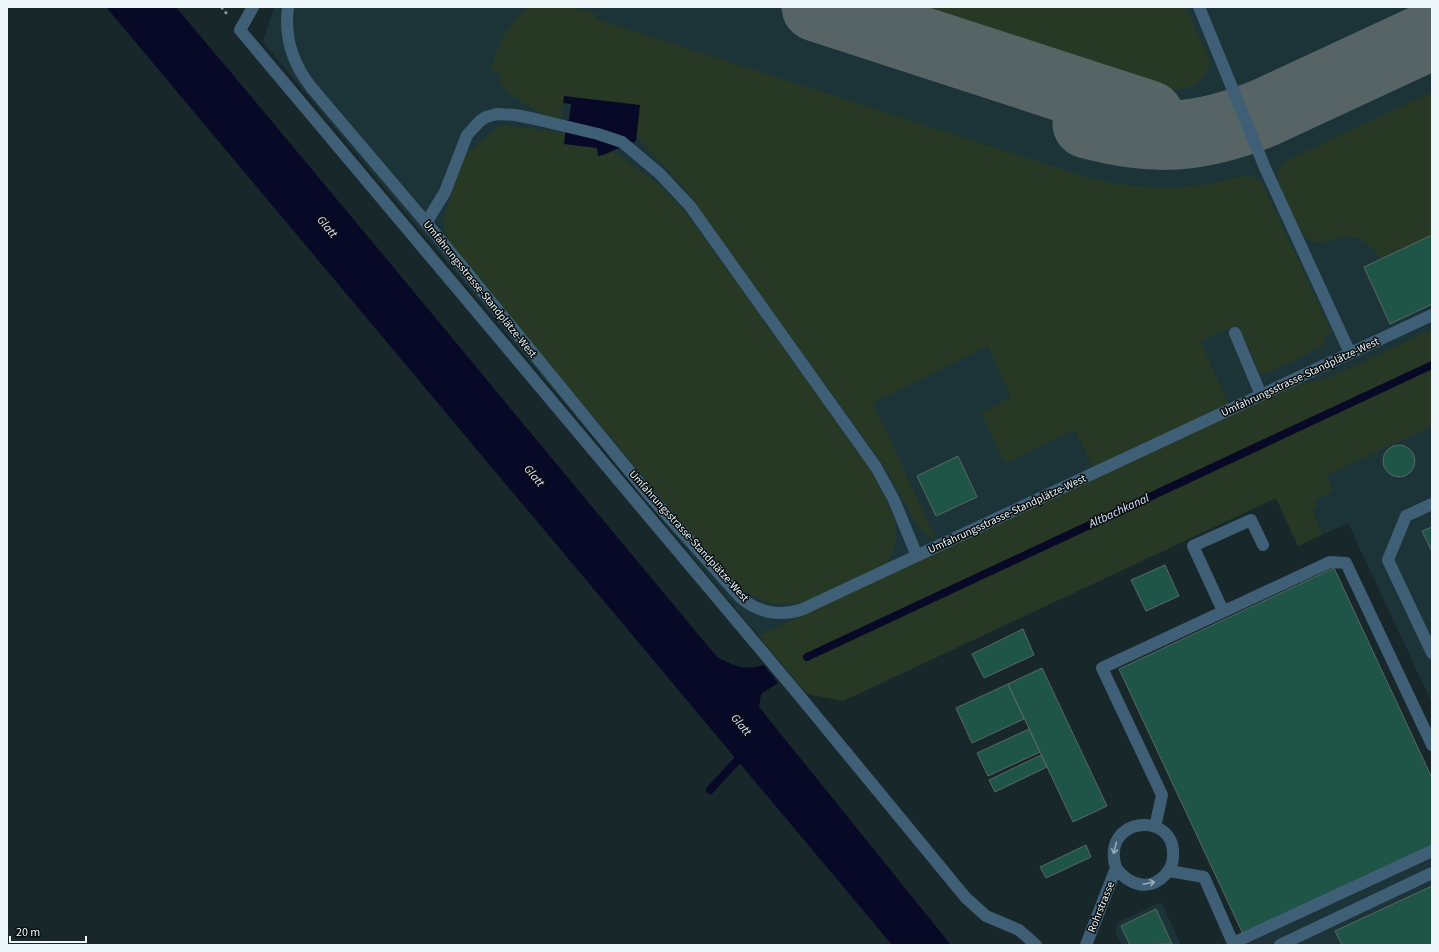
<svg xmlns="http://www.w3.org/2000/svg" width="1439" height="952" viewBox="0 0 1439 952" font-family="'Source Sans 3',sans-serif">
  <style>
    .built { fill: #1c3438 }
    .green { fill: #273924 }
    .water { fill: #080927 }
    .lines { fill: none; stroke-linecap: round; stroke-linejoin: round }
    .stream { stroke: #080927; stroke-width: 8 }
    .taxiway { stroke: #566466; stroke-width: 69 }
    .building { fill: #1e5547; stroke: #586863 }
    .path { stroke: #8d999b; stroke-width: 2.5; stroke-dasharray: 3 3; stroke-linecap: butt }
    .minor { stroke: #3f5f77; stroke-width: 12 }
    .oneway { stroke: #96aab8 }
    .labels { text-anchor: middle; dominant-baseline: central; stroke-width: 3; stroke-linejoin: round; paint-order: stroke }
    .street-label { font-size: 11px; fill: #edf6f8; stroke: #090f10 }
    .water-label { font-size: 12px; font-style: italic; fill: #dbe1fb; stroke: #090f10 }
  </style>
  <rect width="100%" height="100%" fill="#18282a"/>
  <path class="built" d="M274,7h1158v696l-84,-180 -50,23 -22,-48 -433,203 -36,-7 -544,-652z
    M1432,856v89h-190z
    M1161,902l20,43h-59l-7,-14 4,-9z"/>
  <path class="green" d="M530,7h41l26,7 -1,5 496,160 39,7 43,2 37,-4 33,-8h6l9,4 5,7 68,146 -9,4 3,7c-22,11 -42,23 -65,31l-23,-50 -38,16 29,64 -136,63 -18,-38 -70,33 -24,-50 30,-16 -23,-51 -115,57 64,138 -10,-6 -10,-11 -31,-55 -201,-280 -45,-49 -14,-13 -47,-22 -16,-2 -2,17c-4,-1 -8,-2 -12,-3 -11,-4 -46,-25 -49,-36 0,-2 1,-4 1,-7l-11,-3c8,-24 18,-50 40,-64z
    M892,7h293l25,52c-1,11 -9,25 -21,28 -6,2 -15,2 -22,2 -38,1 -73,-12 -108,-23l1,-5z
    M1432,92v143l-52,24c-6,-13 -22,-25 -38,-22 -8,2 -17,7 -25,5 -6,-1 -10,-4 -14,-8 -5,-11 -25,-47 -25,-57 0,-6 2,-12 7,-16z
    M501,125l66,8 49,20 42,31 27,27 178,248c11,17 32,51 33,71 1,11 -3,25 -11,34 -5,6 -17,9 -24,12 -27,12 -58,33 -89,27 -26,-5 -43,-26 -60,-44l-262,-315 -5,-14 -1,-12 19,-61z
    M1432,329v97l-105,49 6,17 -18,8 2,7 -5,3 11,24 -25,12 -22,-48 -433,203 -36,-7 -49,-58 537,-251 36,-8z"/>
  <path class="water" d="M106,7h70c181,215 360,433 541,650 17,9 27,14 47,8l14,18 -17,11 -2,13 192,238h-59z
    M564,96l76,9 -4,36 -33,14 -5,1 -1,-8 -33,-4 3,-24h2l2,-16 -8,-1z"/>
  <g class="lines">
    <path class="stream" d="M807,657l625,-292
      M710,790l35,-38"/>
    <path class="taxiway" d="M816,7l333,108
      M1087,124c67,18 112,15 177,-11l168,-78"/>
  </g>
  <path class="building" d="M1432,235v69l-42,20 -26,-57z
    M1383 461a16 16 0 1 1 32 0a16 16 0 1 1-32 0Z
    M958,456l19,41 -41,19 -19,-40z
    M1432,527v25l-10,-21z
    M1165,565l14,31 -33,15 -15,-31z
    M1334,568l98,210v67l-189,89 -124,-265z
    M1023,629l11,26 -50,23 -12,-24z
    M1042,668l65,138 -34,16 -65,-138z
    M1008,684l16,35 -52,24 -16,-35z
    M1029,729l11,23 -52,24 -11,-23z
    M1041,755l6,12 -52,25 -6,-12z
    M1086,845l5,12 -45,21 -6,-11z
    M1432,886v59h-90l-7,-14z
    M1156,909l16,35 -42,1 -9,-19z"/>
  <g class="lines">
    <path class="path" d="M221,7l6,7"/>
    <path class="minor" d="M253,7l-13,23 558,664 168,204 20,18 33,14 17,15
      M288,7c-4,30 5,57 23,80l118,139 220,269 91,102c18,16 41,20 63,12l629,-294
      M1199,7l66,161 85,185
      M426,223l19,-31 22,-57 13,-14 6,-4 11,-3 18,1 20,4 63,15 24,8 38,32 30,32 186,261 18,33 23,56
      M1235,333l26,62
      M1432,504l-26,12 -18,44 44,93
      M1223,611l-30,-65 58,-26 12,25
      M1155,827l7,-32 -60,-127 228,-106 16,1 86,182
      M1169,871l35,6 29,66 199,-92
      M1086,945l30,-77c-16,-52 60,-58 57,-12 0,7 -2,13 -8,19 -16,17 -36,10 -49,-7
      M1280,945l152,-72"/>
  </g>
  <defs><path id="oneway-shaft" d="M-6 0H5M1.5-3L5.5 0L1.5 3" fill="none" stroke-width="1.6" stroke-linecap="round" stroke-linejoin="round"/></defs>
  <g class="oneway">
    <use href="#oneway-shaft" transform="translate(1115 848) rotate(104)"/>
    <use href="#oneway-shaft" transform="translate(1149 883) rotate(-12)"/>
  </g>
  <g class="labels">
    <g class="street-label">
      <text transform="translate(480 289) rotate(51)">Umfahrungsstrasse-Standplätze-West</text>
      <text transform="translate(1300 377) rotate(-25)">Umfahrungsstrasse-Standplätze-West</text>
      <text transform="translate(1007 514) rotate(-25)">Umfahrungsstrasse-Standplätze-West</text>
      <text transform="translate(689 536) rotate(48)">Umfahrungsstrasse-Standplätze-West</text>
      <text transform="translate(1101 907) rotate(-68)">Rohrstrasse</text>
    </g>
    <g class="water-label">
      <text transform="translate(327 227) rotate(50)">Glatt</text>
      <text transform="translate(534 476) rotate(50)">Glatt</text>
      <text transform="translate(1119 511) rotate(-25)">Altbachkanal</text>
      <text transform="translate(741 725) rotate(50)">Glatt</text>
    </g>
  </g>
  <rect width="1439" height="952" fill="none" stroke="#edf6f8" stroke-width="16"/>
  <path d="M10 936v6h76v-6" fill="none" stroke="#edf6f8" stroke-width="2"/>
  <text x="16" y="936" font-size="12" fill="#edf6f8" stroke="#090f10" stroke-width="3" paint-order="stroke">20 m</text>
</svg>
